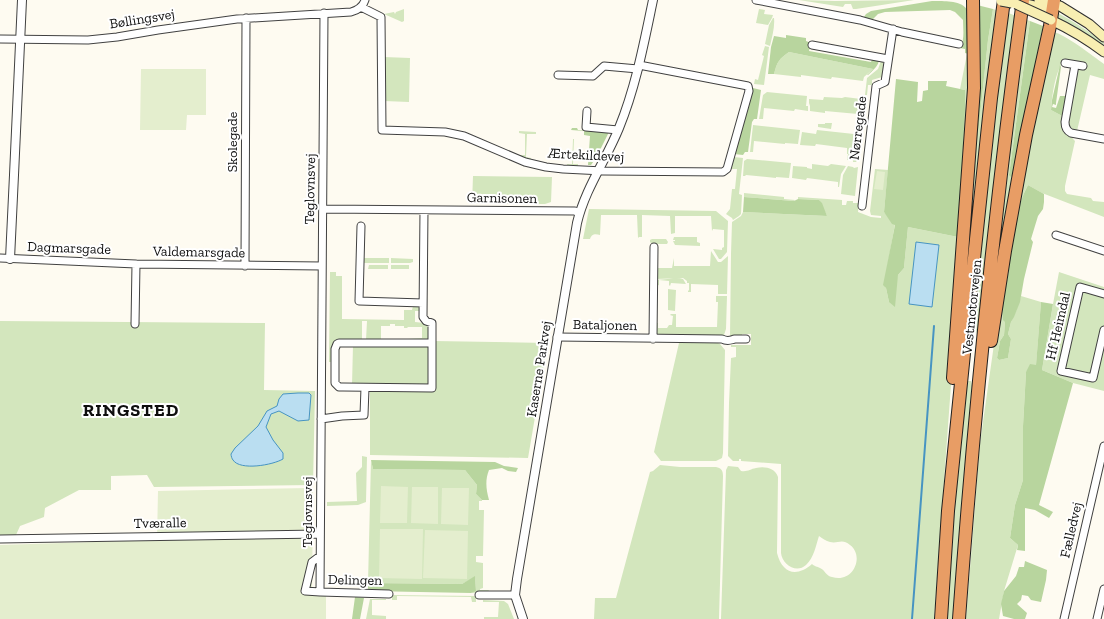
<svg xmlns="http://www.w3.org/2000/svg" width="1104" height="619" viewBox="0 0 1104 619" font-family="'Zilla Slab',serif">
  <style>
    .green { fill: #d3e6bd }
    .forest { fill: #b8d59e }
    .pitch { fill: #e4eece }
    .water { fill: #badef1; stroke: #4794c2 }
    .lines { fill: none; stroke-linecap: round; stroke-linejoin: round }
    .stream { stroke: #4794c2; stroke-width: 2 }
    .minor-casing { stroke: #414141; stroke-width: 9 }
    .tertiary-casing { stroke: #414141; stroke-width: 10 }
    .secondary-casing { stroke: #303030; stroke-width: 11 }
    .motorway-casing { stroke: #1f1f1f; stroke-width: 14 }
    .minor { stroke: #fff; stroke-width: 7 }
    .tertiary { stroke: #fff; stroke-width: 8 }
    .secondary { stroke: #f8eeb2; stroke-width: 9 }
    .motorway { stroke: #e89d65; stroke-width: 12 }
    .secondary-bridge-casing { stroke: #303030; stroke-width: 11; stroke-linecap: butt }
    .secondary-bridge { stroke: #f8eeb2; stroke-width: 9 }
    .labels { text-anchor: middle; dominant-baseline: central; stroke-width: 4; stroke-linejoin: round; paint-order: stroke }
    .street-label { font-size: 14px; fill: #0e0e0e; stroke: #fff }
    .district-label { font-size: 18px; font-weight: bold; letter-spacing: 1px; fill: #0e0e0e; stroke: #fff }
  </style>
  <rect width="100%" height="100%" fill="#fefbf1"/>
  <path class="green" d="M799,0l36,1 79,-1 -58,9h-3l-2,-5h-6l-2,3z
    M404,9v12l-2,1 -18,-8 10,-2 1,2 1,-2z
    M759,9l6,1 -1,4 9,1 -1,3 -4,7 -12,-2z
    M993,9l3,1 -22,183 -8,79 10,-261 1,133 11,-104z
    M1006,12l10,4 -37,311 -3,6 -3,-1 -1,-1z
    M1056,12c17,9 33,19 48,31v5l-32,-22 -17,-9z
    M773,18h1c1,9 -2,19 -4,28l-5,-2 4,-19z
    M1027,20l3,1 -21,154 4,-1 30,-148 2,1 -49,249 15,-134z
    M1053,32c12,2 40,24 51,32v15l-14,-4 -13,56c-6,-1 -8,-3 -9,-9l10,-52 1,-2 -15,-8c-9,12 -12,35 -13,50l13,7c-5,22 2,11 11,24l-10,45v5l2,3 24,4 2,3 11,1v15l-62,-24 -14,-8 -4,8 -4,15 -7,32 -11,68 3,14 -1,13 -4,6 -3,17 2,2 9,-2 3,-19 -3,-5 3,-12 5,-11 5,-15 20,6 -5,64 -10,6 -3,54v54l-8,25 -5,33 8,7 -14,46 -5,28h-33l14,-176 18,-127 9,-58z
    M765,46l4,1 -5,38 -10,-1 1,-5 3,1 6,-24 -2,-1z
    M789,52l84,17 -9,8 -1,4 -31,-4 -1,2 -30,-4v2l-27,-3c3,-12 5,-15 15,-22z
    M967,54h2l-1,55 -11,193 -23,317h-213l5,-149 2,-4 10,1 3,4c7,1 9,-2 15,-3 9,-2 19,0 22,9l-1,76c5,20 19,25 35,11 3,3 5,2 8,4 5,2 6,8 12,9 21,7 33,-21 18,-32 -8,-7 -12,-1 -20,-3 -4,-1 -8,-4 -11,-6 -3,9 -5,22 -13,29 -10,9 -24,-1 -25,-12v-89l-40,-3v-2h-2v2h-6l-5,-5 1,-53 2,-45 5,-1v-10h-5v-2h20v-11h-9v2l-12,1 1,-83 1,-32 9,-6 2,-4 84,4 -8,-16 -21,-1v-2l44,3v5h4l1,-4h6v2h6l-1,9 13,5 10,1v-2l-10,-1 -1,-4 5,-42 13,1 -4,42 11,12 -11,61 2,3 3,14 9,-27 6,-7 4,-41 50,10 7,-147 -5,-1z
    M384,57l26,1 -1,44 -25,-1z
    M881,61l3,1 -2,15 -10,3v5h-4l-1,10h-2l2,-17 11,-9z
    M767,92l40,4 -1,10h2v5l-13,-2 -1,2 -30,-3 -1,11h-4l4,-24z
    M824,97l18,1 3,-1 16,2 -2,28 -2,-1 1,-12 -33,-3v2l-15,-2v-5l-1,-3v-4l14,1z
    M825,123h7l-1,6 -13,-2v-3h7z
    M753,125l47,5 -2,14 -13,-1v1l-31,-3 -1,11h-3z
    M817,130l37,4 -3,26h-4l1,-6h-1v-6l-31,-4 -1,2 -15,-1 2,-13 14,2z
    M519,131l17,1v2h-9l-1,23 5,1v2l-11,-3v-2h5v-21l-6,-1z
    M856,134h5l-3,26 -2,2h-3z
    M573,139h1l-1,25h5v2h-11v-2h5z
    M734,157l9,1 -4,36 3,1 -1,19 -2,2 -6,4 -1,-2 -6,-4 4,-5 2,-20h3l2,-20h-6z
    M747,159l44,4 -2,15 -13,-1v1l-30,-3 -1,1h-2l1,-15z
    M812,164l16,2 3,-2 15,2 -5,8 -2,13h-1v-5l-31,-4 -1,2 -14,-2 1,-12 14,1v1l5,1z
    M848,166l5,1 1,1 4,-1 -3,29 -14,-2 2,-19z
    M473,176l79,1 -1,25 -6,2h-73z
    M744,193l40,4v2l11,1 -1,1 -50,-4z
    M589,209l127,2 12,10 -1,31 -6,7h-2l-6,-10 9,1v-2l2,-1v-17l-11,-1 -1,2 -1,-15h-36v17l-4,1 -1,-18 -28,-1v22h-3l-1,1 -1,-23h-36l-1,20c-4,-1 -8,-2 -10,4h-7z
    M674,237h23v5l3,1v3l-25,-1 -2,-4h2v-1h-2z
    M652,239h14l2,3 -1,2h-15l-2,-2v-2z
    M711,251l7,11h3l7,-6 -1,38h-9v-9l-27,-1v8h-3v-1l1,-1v-7h-2v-2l-4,-3 -27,1v-11h16l2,-10v8h36z
    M364,258h25v5h-25z
    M391,258l22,1v3l-3,1h-19z
    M369,265h19v4h-20z
    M391,265h18v4h-18z
    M330,272h6v4h6v43l62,1v-10h8l1,-4h7v5h-5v11c14,1 14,4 14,17l-2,2h-18l-1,-2 14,-1v-11h-14l-1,1h-3v-2h-9v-2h-5v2h-9v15l-15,-1 1,-19h-5v18h-14v1l-10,1 -5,19 -2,2h-2z
    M1059,272l45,15v104l-31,-8 -31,-13 11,-66z
    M679,278l4,1 3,5 -15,-1 -1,3 -1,-1v-4l-10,-1v5l-3,1v-6z
    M668,289l8,1 -1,21 -7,-1z
    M716,296h11l-1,33 -2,6 -2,2 -66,-2v-12h2v5h9l2,-3h3l1,-9 -3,-1 1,-1h5v13h41l1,-25h-2z
    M0,321l265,2 -1,67 51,1 -2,94 -159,2 -7,-12 -36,1v14h-32l-34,18 -1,9 -24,9 -4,9h-16z
    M434,341l112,2 1,4 -19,111 -158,-3v-65l63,1z
    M716,342l4,2 5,6 -2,103 -1,5 -6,3h-55l-7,-9 25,-109z
    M353,345l74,1 2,2 -1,35 -2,2h-74z
    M968,381h3l1,4 1,9 -18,225h-11l4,-53 17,-176z
    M362,456l5,1 -1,45 -8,3 -31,1v-4l30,-1 -1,-28 6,-6z
    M371,460l2,9 92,1 12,15 -1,9 6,6v1h-3v9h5l-1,46h-7v6l7,1v25l-3,1v1h9l-1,2 -17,1 5,-3 -1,-13 -13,7 -94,-1z
    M660,465l20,2h36c5,1 7,3 7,9l-4,143h-125l1,-21h21l34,-126 3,-1z
    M392,595l84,1v6h-4l-1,-5 -74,-1v4h-5z
    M370,599h16v1h-14v15l14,1v3h-20z
    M483,600l21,1 4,3 6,15h-30v-2h14l1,-15h-16z"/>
  <path class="forest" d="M932,1c11,0 31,-1 36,10l1,43 -4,-1v-4l-5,-1c5,-9 3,-18 3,-28l-8,-8 -5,-2 -65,2 -7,2 -6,6 -8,-3 2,-3 5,-3z
    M977,5l16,4 -5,31 -11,104 -3,6z
    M1030,21l13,5 -30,148 -2,3 -2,-2z
    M786,35l20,3v3l5,2 -2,8 62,11 2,-5 6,2c0,7 -6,11 -11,16h-1l6,-6 -84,-17c-10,7 -12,10 -15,22h-6l3,-27 3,-11 12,2z
    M1060,65l1,2 -5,36v2l-3,-1 -1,3 4,1 4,-12h7l-3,21 -13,-7 1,-10z
    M896,79l22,3 -1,20 5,-1 1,-10 5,-1v-9h19l-1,5 19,4v20l-7,127 -50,-10 -4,41 -6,7 -3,32 -6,-5 -3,-14 -3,-3 12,-60 -3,-1 -8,-12z
    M753,88l8,2 -4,29h-3l-2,3 -4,30h-3l-2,3 -9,-1z
    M572,128h5l1,2 31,2 -13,26 -5,7h-3l2,-29 -6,-1v-4l-13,-1z
    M1028,185l16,9v8l-1,7 -5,7 -7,23 2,3 -9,37 -4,23 -6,15 -3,5 -3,12 3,5 -3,19 -9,2 -2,-2 3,-17 4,-6 1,-13 -2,-2 -1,-12c2,-11 4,-22 6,-33 4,-29 6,-64 20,-90z
    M744,197l50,4 4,-2 21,1 3,3 5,13 -84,-4z
    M1041,302l12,2 -11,66 31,13 -34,122 14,7 -4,6 -14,-8 -10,-2v43l-8,-1 1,-5 -8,-7 5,-33 8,-25v-54l3,-54 4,-8 6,1z
    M371,460l124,2 9,4 14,2 -2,4 -8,-1 -6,-3 -13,2c-4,10 -3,19 0,30h-7l-6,-6 1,-9 -12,-15 -92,-1z
    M1025,561l22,9 -1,10 -5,22 -10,-2 -3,-4 -6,-1 -1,5 -4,4 10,9 -2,6h-11l-11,-3 -2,-12 3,-13 12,-15 3,-9h5z
    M475,576l1,15 -5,2 -103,-2v-8l94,1z
    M355,597l9,1 -4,21h-8z"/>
  <path class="pitch" d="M141,69h65v46h-19l-1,15h-46z
    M877,171l8,1 -2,18 -9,-1z
    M381,486l27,1 -1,36h-27z
    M412,487h26v37l-27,-1z
    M308,488l5,4 -1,102 14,1v24h-326v-74l157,-5 1,-49z
    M442,488h27l-1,37 -27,-1z
    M380,529h43l-1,50 -43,-1z
    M425,530l43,1 -1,48 -44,-1z"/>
  <path class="water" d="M916,242l23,3 -7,62 -23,-3z
    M298,393h11l2,2 -2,25 -11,1 -19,-10 -8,3 -5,13 7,13 10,13v6c-10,6 -43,12 -50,1 -1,-1 -2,-4 -2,-6l4,-6 23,-22 9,-15 10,-5 2,-7 4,-5z"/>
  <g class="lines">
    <path class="stream" d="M912,619l22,-293"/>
    <defs>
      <path id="minor" d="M756,0l104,20 42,12 57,12
        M361,7l20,10 1,113 63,2 19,4 61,26 21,5 17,2 40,2 120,1 4,-3 22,-78 -1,-5 -109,-21
        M0,39l88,1 29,-3 41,-7 79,-11 114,-7c7,-2 12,-5 14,-12
        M812,45l76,14
        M1065,63l18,3
        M1075,65l-10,57c0,5 2,9 6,11l33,6
        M558,75l35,1 11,-10 34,3
        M587,111l-1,16 32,3
        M862,206l14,-120 9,-4 8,-53
        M323,209l252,2 4,2
        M424,210l-1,107 3,4 6,2v65l-89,-1h-4l-4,-4v-34l2,-5 2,-1h93
        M361,226l-2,75 64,2
        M1056,235l48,16
        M0,258l136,6
        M245,266l1,-248
        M1104,294l-24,-7 -19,84 32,7 11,-48
        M135,324l1,-60 186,2
        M557,337l165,2c6,3 8,1 13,0 3,0 8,0 11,0
        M653,339l1,-92
        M321,419l21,-3 22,-1 1,-27
        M0,539l320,-5
        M320,556l-8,6 -7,29 15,1 4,-579
        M320,592l69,2
        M479,595h36
        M1064,619l40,-173
        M1097,619l7,-30"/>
      <path id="tertiary" d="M10,259l4,-84 8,-175
        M523,619l-8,-24 2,-16 60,-356c8,-34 29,-63 42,-95 17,-42 25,-85 34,-128"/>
      <path id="secondary" d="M1039,0l21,6 29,18 15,13
        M1024,4c9,0 17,6 26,6l3,-2
        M1051,20c19,9 36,19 53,32"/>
      <path id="motorway" d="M991,341l14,-90 21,-116 24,-109 4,-26
        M953,378l21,-290 -1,-88
        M941,619l7,-108 19,-187 24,-226 13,-98
        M959,619c15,-207 36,-413 64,-619"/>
    </defs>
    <use href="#minor" class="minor-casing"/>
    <use href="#tertiary" class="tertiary-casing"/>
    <use href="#secondary" class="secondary-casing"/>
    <use href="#motorway" class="motorway-casing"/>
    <use href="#minor" class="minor"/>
    <use href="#tertiary" class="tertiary"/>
    <use href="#secondary" class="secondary"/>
    <use href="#motorway" class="motorway"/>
    <defs>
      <path id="secondary-bridge" d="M1001,1l11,2
        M1016,4l35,16"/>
    </defs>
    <use href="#secondary-bridge" class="secondary-bridge-casing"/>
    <use href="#secondary-bridge" class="secondary-bridge"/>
  </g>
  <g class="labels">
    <g class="street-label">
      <text transform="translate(142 19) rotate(-9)">Bøllingsvej</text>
      <text transform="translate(858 128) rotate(-83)">Nørregade</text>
      <text transform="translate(232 142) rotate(-90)">Skolegade</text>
      <text transform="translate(586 155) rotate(3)">Ærtekildevej</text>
      <text transform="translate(310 189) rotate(-89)">Teglovnsvej</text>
      <text transform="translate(502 198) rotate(1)">Garnisonen</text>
      <text transform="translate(69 248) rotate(2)">Dagmarsgade</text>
      <text transform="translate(199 252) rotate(1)">Valdemarsgade</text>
      <text transform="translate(972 307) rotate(-84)">Vestmotorvejen</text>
      <text transform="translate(605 325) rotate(1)">Bataljonen</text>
      <text transform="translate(1058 326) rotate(-77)">Hf Heimdal</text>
      <text transform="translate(539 369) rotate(-81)">Kaserne Parkvej</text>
      <text transform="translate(307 512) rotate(-90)">Teglovnsvej</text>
      <text transform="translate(160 523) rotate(-1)">Tværalle</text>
      <text transform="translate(1071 530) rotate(-77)">Fælledvej</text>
      <text transform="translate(355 580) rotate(1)">Delingen</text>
    </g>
    <g class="district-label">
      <text x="131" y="410">RINGSTED</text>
    </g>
  </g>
</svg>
